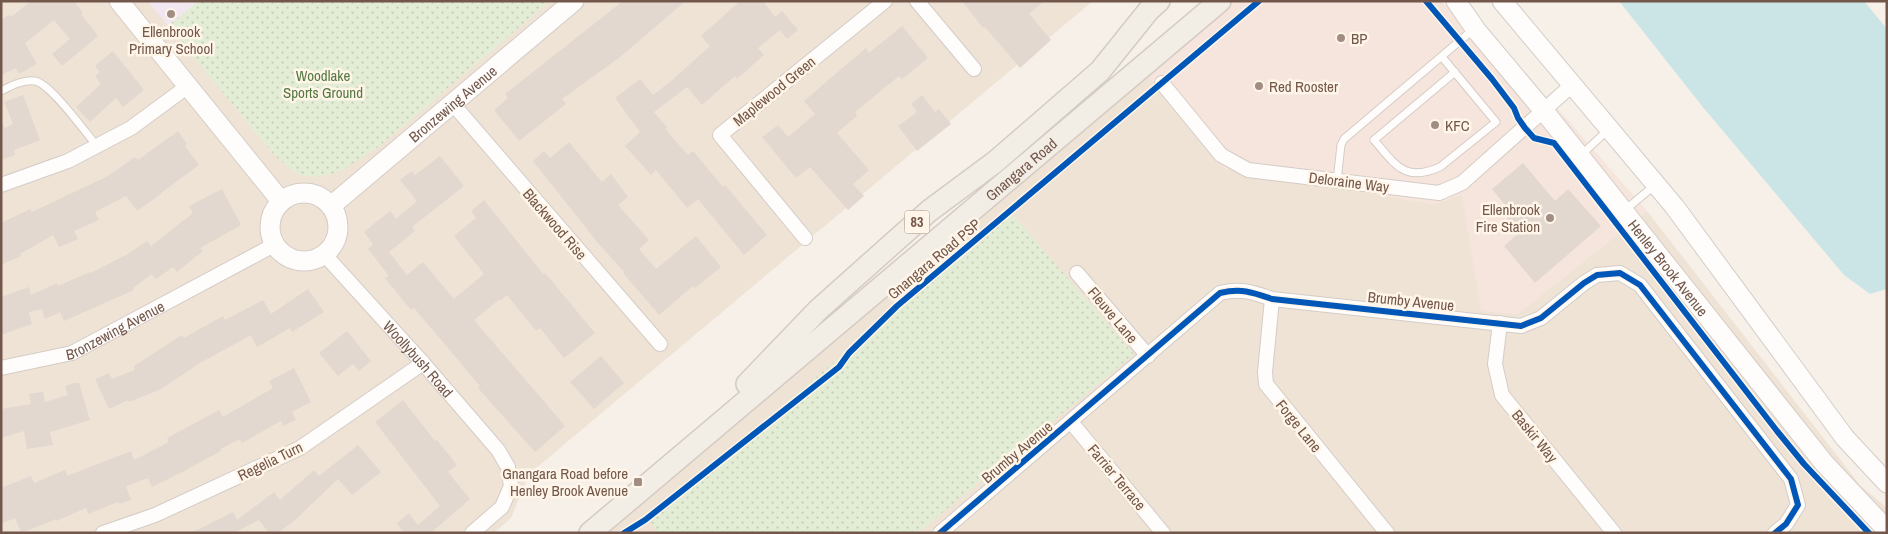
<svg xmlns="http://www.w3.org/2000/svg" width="1888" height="534" viewBox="0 0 1888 534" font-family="'Archivo Narrow',sans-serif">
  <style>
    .residential { fill: #efe3d6 }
    .commercial { fill: #f6e5dc }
    .education { fill: #f2e7f1 }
    .park { fill: url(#park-dots) }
    .water { fill: #cbe5e6 }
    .building { fill: #e2d8d0 }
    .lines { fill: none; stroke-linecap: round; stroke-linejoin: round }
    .lane-casing { stroke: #d4ccc6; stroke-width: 9 }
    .street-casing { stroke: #d4ccc6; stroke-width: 16 }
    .secondary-casing { stroke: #d5ccc6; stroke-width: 21 }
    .primary-casing { stroke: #d5cbc5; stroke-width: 24 }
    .lane { stroke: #fefdfc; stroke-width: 7 }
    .street { stroke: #fefdfc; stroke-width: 14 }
    .secondary { stroke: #fefdfc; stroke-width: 19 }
    .primary { stroke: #f2ede5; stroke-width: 21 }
    .cycleway-casing { stroke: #fff6e9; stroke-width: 9 }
    .cycleway { stroke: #0057b8; stroke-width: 6 }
    .poi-dot { fill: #a18d82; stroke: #fff6e9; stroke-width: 2 }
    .labels { text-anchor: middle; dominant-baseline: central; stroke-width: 5; stroke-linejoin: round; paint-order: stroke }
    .shield { fill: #fff6e9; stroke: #9d877a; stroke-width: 1 }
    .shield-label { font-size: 14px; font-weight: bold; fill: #73574a }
    .poi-label { font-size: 15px; fill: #73574a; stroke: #fff6e9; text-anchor: start }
    .park-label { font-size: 15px; fill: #547842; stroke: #fff6e9 }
    .street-label { font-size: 15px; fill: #73574a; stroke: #fff6e9 }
  </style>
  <defs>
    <pattern id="park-dots" width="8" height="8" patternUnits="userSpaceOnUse" patternTransform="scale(1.25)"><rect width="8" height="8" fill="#e3ecd4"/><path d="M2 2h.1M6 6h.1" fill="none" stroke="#c6ccb8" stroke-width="1.8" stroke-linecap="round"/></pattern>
  </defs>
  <rect width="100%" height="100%" fill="#f6f0e9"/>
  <path class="residential" d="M1,1h147l127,155 102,-8 173,-147h543l-564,473 -18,44 -17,15h-493z
    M1141,67l291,137 30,-9 55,119 130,-103 213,274 27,23v25h-1299z"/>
  <path class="commercial" d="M1231,1h209l36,29 83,80 88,101 -130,103 -36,-3 -19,-116 -30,9 -207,-35 -84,-102z"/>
  <path class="education" d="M148,1h50l-30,25z"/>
  <path class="park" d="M198,1h352l-173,147 -35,22 -20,7 -23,-2 -24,-19 -107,-130z
    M1011,213l123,141 -216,179h-259l-11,-14z"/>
  <path class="water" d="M1619,1h245l23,28v260l-17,5 -26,-19 -142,-169z"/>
  <path class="building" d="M31,1h43l9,12 -2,1 17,22 -36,30 -10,-12 18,-15 -16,-19 -29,23 12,21 -18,10 -3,-6 -15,7v-56l9,-4 1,2z
    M623,1h63l-66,56 -58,42 4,5 -47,37 -25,-31 14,-12 -3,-4z
    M740,1h23l12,16 7,-6 16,19 -11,9 -7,-9 -22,18 6,7 -27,24 -2,-3 -33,29 -15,-18 -33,25 13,15 -2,2 23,26 5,-4 30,36 2,-2 42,50 -23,20 -46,-56 -11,9 -31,-38 -5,5 -26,-29 15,-14 -25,-34 25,-19 13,16 17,-13 40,-36 -9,-10z
    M962,1h82l-15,13 22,26 -31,28 -35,-41 -2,1z
    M902,26l26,32 -26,21 -3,-3 -44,36 2,4 -20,17 32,37 -16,14 11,12 -16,14 -38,-43 -14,11 -34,-41 16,-12 10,12 27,-23 -11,-13 62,-53 3,5z
    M113,51l31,39 -21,17 -7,-9 -26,24 -14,-15 25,-23 -6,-8 5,-4 -5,-6z
    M23,95l17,45 -26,10 1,5 -14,5v-39l4,7 8,-4 -9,-22z
    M922,95l13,17 4,-3 12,15 -34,27 -19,-25 19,-14 -6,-8z
    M178,131l9,13 -2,2 14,19 -38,28v1l-24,17 -11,-15 -31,16 4,8 -25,11 4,8 -19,8 -6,-12 -33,19 1,2 -20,9v-42l29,-14 2,3 76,-36 27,-19 3,3z
    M569,142l33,40 9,-8 17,23 -10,8 31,35 -10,9 17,20 40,-33 25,31 -26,21 -2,-2 -34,29 -36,-42 1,-1 -26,-29 -65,-82 11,-10 6,7z
    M440,156l24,30 -52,41 3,4 -26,21 18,23 16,-13 31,37 30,-25 -30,-38 22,-18 -5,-7 13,-11 60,75 1,-2 50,60 -31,25 -24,-30 -4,3 -29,-36 -6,5 -1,-1 -26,21 91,106 -30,26 -57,-64 2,-2 -66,-78 -3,2 -26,-32 4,-2 -21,-27 5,-5 -9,-12 26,-21 6,8 21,-18 -17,-21 12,-9 3,4z
    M1523,163l32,38 13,-12 33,37 -66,57 -31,-37 15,-13 -19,-24 5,-4 -13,-16z
    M222,189l19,36 -41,23 3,3 -26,21 -4,-5 -17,12 -4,-5 -19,14 1,2 -70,31 -4,-9 -15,7 -3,-10 -13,3 3,12 -31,11v-38l28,-10 2,8 26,-12 1,3 32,-14 1,1 35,-18 21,-14 4,5 42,-33 -4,-7z
    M308,289l16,23 -32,20 -2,-4 -33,19 -6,-12 -51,28 -39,26 -32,13 -1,-2 -19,9 -14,-30 14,-6 3,6 23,-9 -1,-4 48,-31 2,3 39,-22 2,4 38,-20 8,14z
    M347,331l24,30 -12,10 -6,-7 -15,12 -19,-23z
    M601,356l23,27 -30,26 -24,-27z
    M294,368l17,34 -19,10 4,8 -13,6 -2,-5 -39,22 -2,-4 -20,10 1,2 -35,19 -34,17 -4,-9 -22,8 5,14 -12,4 -1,-2 -30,12 -2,-6 -30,13v-2l-35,14 -6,-15 -14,6v-36l30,-12 3,7 31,-13 2,6 64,-25 3,9 35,-18 -2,-4 52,-28 4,7 50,-29 -4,-7z
    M74,383h5l11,37 -40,12 3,13 -26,4 -3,-18 -23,7v-29l30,-5 -2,-10 14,-2 2,10 23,-7 -3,-9z
    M403,400l32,41 2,-1 20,25 -9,7 22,27 -39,34h-27l-7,-10 12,-10 9,12 22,-19 -65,-84z
    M358,445l23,27 -29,23 -14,-16 -43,41 -17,13h-9l-10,-13 -25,13h-43l42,-21 4,8 37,-28 6,8 34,-30 5,6z"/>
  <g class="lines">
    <defs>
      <path id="lane" d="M1442,57l54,65 -56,45c-36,16 -45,-3 -66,-27l81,-68
        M1,91c10,-5 23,-12 34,-10 15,2 50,51 62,65
        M1580,156l29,-27
        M1337,181l4,-36 3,-6 131,-111
        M1625,210l30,-25"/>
      <g id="street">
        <path d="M917,1l57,68"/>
        <path d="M1162,83l59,72 27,15 191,23 23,-10 110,-98"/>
        <path d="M452,103l208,241"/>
        <path d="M1,185l67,-24 63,-33 57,-42"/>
        <path d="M805,238l-85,-103 165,-134"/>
        <path id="s1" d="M324,254l99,109 75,87 10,17 3,19 -9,21 -30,26"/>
        <path d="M1077,273l71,83"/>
        <path d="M1272,299l-7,73 1,12 121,149"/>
        <path d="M1500,323l-5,41 7,31 112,138"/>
        <path id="s2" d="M1,368l71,-15 202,-108"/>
        <path d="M1071,422l92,111"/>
        <path d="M103,533l52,-18 145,-67 123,-85"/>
        <path d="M940,533l280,-240c21,-5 32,-1 52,6l249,27 20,-8 43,-35 13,-8 23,-2 20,12 151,194 7,26 -12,19 -11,9"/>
      </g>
      <g id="secondary">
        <path d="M119,1l162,200"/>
        <path id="s3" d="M1456,1l20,29 68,81 280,352 63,67"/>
        <path d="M1502,1l172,205 171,232 42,45"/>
        <circle cx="304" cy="227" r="34"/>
        <path id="s4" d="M331,206l243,-205"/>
      </g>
      <g id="primary">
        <path d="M747,384l71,-74 111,-99 66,-49 105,-91 49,-61 10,-9"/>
        <path id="s5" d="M590,533l630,-532"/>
      </g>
    </defs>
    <use href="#lane" class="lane-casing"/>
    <use href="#street" class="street-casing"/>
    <use href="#secondary" class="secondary-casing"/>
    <use href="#primary" class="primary-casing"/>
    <use href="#lane" class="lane"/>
    <use href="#street" class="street"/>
    <use href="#secondary" class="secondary"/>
    <use href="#primary" class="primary"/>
    <defs>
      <path id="cycleway" d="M1426,1l66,78 22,29 4,10 7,10 9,10 20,5 223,288 27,33 65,69
        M624,533l21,-13 194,-153 10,-14 48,-47 362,-305
        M940,533l280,-240c21,-5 32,-1 52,6l249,27 20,-8 43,-35 13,-8 23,-2 20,12 151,194 7,26 -12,19 -11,9"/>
    </defs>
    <use href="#cycleway" class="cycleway-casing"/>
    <use href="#cycleway" class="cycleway"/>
  </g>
  <g class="poi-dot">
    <circle cx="171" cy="14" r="5"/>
    <circle cx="1341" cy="38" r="5"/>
    <circle cx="1259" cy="86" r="5"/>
    <circle cx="1435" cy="125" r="5"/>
    <circle cx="1550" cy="218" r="5"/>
    <rect x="633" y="477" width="10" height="10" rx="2.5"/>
  </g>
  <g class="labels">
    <rect class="shield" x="904.5" y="210.5" width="25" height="23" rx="4"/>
    <g class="shield-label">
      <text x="917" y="222">83</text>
    </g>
    <g class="poi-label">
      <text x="171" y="31" text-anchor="middle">Ellenbrook<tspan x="171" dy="17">Primary School</tspan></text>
      <text x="1351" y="38">BP</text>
      <text x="1269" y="86">Red Rooster</text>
      <text x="1445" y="125">KFC</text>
      <text x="1540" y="209" text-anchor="end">Ellenbrook<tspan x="1540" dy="17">Fire Station</tspan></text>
      <text x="628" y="473" text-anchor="end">Gnangara Road before<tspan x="628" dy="17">Henley Brook Avenue</tspan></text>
    </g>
    <g class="park-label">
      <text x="323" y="75">Woodlake<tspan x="323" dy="17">Sports Ground</tspan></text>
    </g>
    <g class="street-label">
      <text transform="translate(774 91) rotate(-39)">Maplewood Green</text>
      <text stroke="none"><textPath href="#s4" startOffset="159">Bronzewing Avenue</textPath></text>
      <text stroke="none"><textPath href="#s5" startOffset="564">Gnangara Road</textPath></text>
      <text transform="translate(1349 182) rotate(7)">Deloraine Way</text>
      <text transform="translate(555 224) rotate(49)">Blackwood Rise</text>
      <text transform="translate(934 259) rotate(-40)">Gnangara Road PSP</text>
      <text stroke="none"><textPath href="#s3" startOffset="341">Henley Brook Avenue</textPath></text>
      <text transform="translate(1411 301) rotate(6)">Brumby Avenue</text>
      <text transform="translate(1113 315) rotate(50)">Fleuve Lane</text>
      <text stroke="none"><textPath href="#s2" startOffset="121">Bronzewing Avenue</textPath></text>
      <text stroke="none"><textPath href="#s1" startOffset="141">Woollybush Road</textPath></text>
      <text transform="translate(1299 426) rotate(51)">Forge Lane</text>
      <text transform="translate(1535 436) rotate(51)">Baskir Way</text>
      <text transform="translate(1017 452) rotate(-40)">Brumby Avenue</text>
      <text transform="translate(270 461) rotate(-26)">Regelia Turn</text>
      <text transform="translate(1117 477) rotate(50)">Farrier Terrace</text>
    </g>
  </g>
  <rect width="1888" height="534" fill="none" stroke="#73574a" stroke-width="5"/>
</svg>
